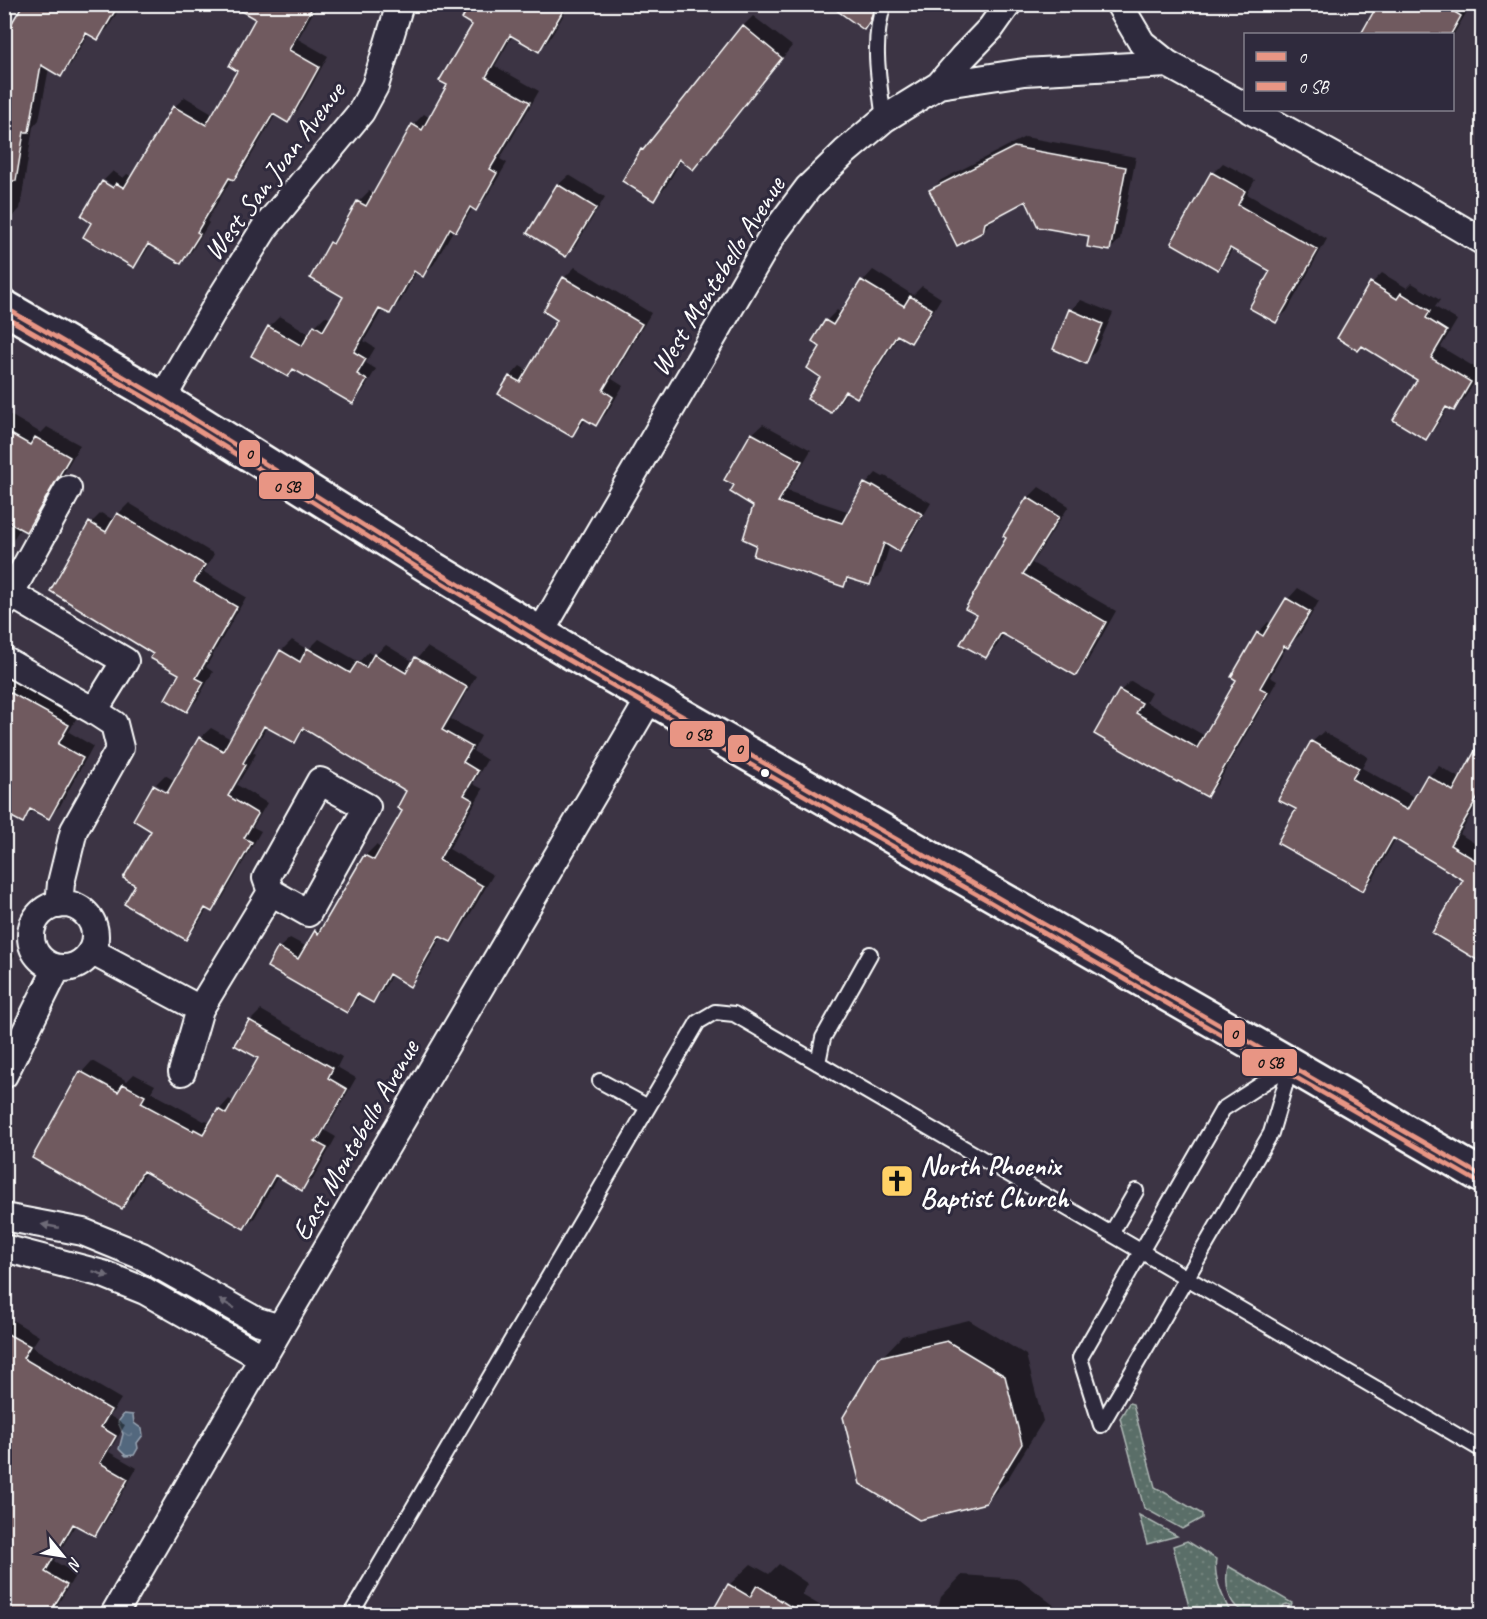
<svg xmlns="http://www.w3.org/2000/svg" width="1487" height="1619" viewBox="0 0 1487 1619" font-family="Caveat,sans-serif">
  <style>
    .grass { fill: url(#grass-dots); stroke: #acb6b3; stroke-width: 1.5 }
    .water { fill: url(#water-ripples); stroke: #98a4b2; stroke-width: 1.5 }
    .shadow { fill: #0007 }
    .building { fill: #705a5f; stroke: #fff; stroke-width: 1.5 }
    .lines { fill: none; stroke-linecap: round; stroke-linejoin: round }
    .lane-casing { stroke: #fff; stroke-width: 18 }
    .street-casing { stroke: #fff; stroke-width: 30 }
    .secondary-casing { stroke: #fff; stroke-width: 38 }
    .lane { stroke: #2f2a3d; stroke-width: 14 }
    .street { stroke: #2f2a3d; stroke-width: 26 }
    .secondary { stroke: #2f2a3d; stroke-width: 33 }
    .bus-1-casing { stroke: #2f2a3d; stroke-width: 9 }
    .bus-2-casing { stroke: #2f2a3d; stroke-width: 9 }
    .bus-1 { stroke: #e89584; stroke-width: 4.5 }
    .bus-2 { stroke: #e89584; stroke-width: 4.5 }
    .oneway { fill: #6d6a77 }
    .bus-dot { fill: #fff; stroke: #2f2a3d; stroke-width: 2 }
    .labels { text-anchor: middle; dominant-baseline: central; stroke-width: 6; stroke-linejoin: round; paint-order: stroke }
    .street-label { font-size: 28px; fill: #fff; stroke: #2f2a3d }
    .poi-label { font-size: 28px; font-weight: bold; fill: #fff; stroke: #2f2a3d; text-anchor: start }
    .line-badge { stroke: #2f2a3d; stroke-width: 2 }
    .pale-badge-label { font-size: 16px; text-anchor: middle; font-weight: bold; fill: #111 }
  </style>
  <defs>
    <pattern id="grass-dots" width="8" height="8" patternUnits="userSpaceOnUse" patternTransform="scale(1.5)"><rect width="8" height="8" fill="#5a6e67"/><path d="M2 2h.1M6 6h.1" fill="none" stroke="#73847e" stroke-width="1.8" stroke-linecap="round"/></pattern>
    <pattern id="water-ripples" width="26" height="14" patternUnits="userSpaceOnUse" patternTransform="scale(1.5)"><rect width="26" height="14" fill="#53677e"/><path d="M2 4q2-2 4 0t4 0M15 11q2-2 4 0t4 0" fill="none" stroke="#6d7e91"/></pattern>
  </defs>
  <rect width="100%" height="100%" fill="#3c3444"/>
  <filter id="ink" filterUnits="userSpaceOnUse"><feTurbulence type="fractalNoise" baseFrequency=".0167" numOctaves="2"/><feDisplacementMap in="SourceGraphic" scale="12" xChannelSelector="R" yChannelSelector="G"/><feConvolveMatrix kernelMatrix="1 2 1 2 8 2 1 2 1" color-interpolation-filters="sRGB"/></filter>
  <g filter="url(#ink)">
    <path class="grass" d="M1129,1403l4,1 22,83 47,27v4l-20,11 -38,-21 -24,-90z
      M1139,1515l38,21 -30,8z
      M1187,1541l29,18c-3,19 7,38 15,55h-40l-18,-68z
      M1228,1566l64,37 -1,3 -4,-2 -3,1 -3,4c-21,3 -45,10 -52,-15 -3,-9 -3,-18 -1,-28z"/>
    <path class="water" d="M124,1414l9,1 1,8 8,6 1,6 -6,8 1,5 -4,7 -8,1 -7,-7 4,-15 -5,-12z"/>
    <path class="shadow" d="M25,4h97l-14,24 -10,10 -9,-5 -18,31 -11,11 -11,-7 -10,52 -6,7 -13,82 -11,11 -5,-1v-180z
      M241,4h77l-20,35 30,17 -30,54 -11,11 -11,-7 -32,54 -10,11 -2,-1 -25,43 2,2 -17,28 -11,11 -30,-18 -7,11 -10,11 -41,-44 10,-40 1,2 15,9 1,-3 -16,-10 9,-9 10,7 4,-4 6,3 41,-70 11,-10 29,17 25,-44 18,-51z
      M472,4h98l-21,36 -10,10 -26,-15 -18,31 44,25 -39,68 7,4 -21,35 -10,11 -3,-2 -7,12 -10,11 -2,-1 -20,35 -11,11 -6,-4 -17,31 -11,10 -6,-3 -19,32 11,7 -9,15 10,6 -13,22 -10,11 -58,-34 -7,7 -19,-48 11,-11 30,18 5,-8 10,-10 6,3 14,-22 -33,-20 20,-34 8,-9 18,-32 11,-11 5,3 39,-69 11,-11 6,4 19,-33 25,-61z
      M831,4h51l-7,14 -11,10z
      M1356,4l115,1 -19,32v-3h-75l-11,-6 8,-13z
      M753,16l39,30 -89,112 -10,10 -11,-9 -17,29 -11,11 -30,-18 18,-31 11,-11 90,-113z
      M1482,72v11l-4,-3z
      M1482,93v9l-4,-2z
      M1025,137l111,20 -16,82 -10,11 -19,-16 -65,-35 -33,17v4l-11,11 -51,-40 10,-11z
      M1223,163l32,17 -8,14 80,45 -40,72 -11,10 -4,-51 -39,-22 -5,9 -10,11 -5,-95z
      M569,175l36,22 -29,48 -10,10 -8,-70z
      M575,267l76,46 -39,66 11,7 -17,28 -10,10 -10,-6 -4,7 -11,11 -61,-59 10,-11 8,5 31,-52 -14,-9 19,-32z
      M873,270l40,25 9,-9 19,12 -20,33 -11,10 -11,-6 -32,51 -10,10 -10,-5 -6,10 -10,10 -9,-35v-30l4,-25 11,-11 5,4 21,-33z
      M1382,273l25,15 5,-5 28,17 -5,7 22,13 -16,27 40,24 -17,28 -10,10 -5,-3 -13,21 -10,11 -7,-59 -47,-96z
      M1081,300l32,13 -17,38 -10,11 -15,-52z
      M5,412l36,21 6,-6 33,18 -43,74 -11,11 -5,-3 -17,27z
      M763,424l48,26 -24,41 63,21 16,-28 10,-11 7,4 2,-1 46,27 -22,37 -10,10 -9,-5 -9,28 -11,11 -19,-6 -7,7 -86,-40 -3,-39 -3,-72z
      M1039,487l30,19 -37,57 84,48 -30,53 -11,10 -71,-41 -7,13 -11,11 -7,-43 29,-77 -3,-2 23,-37z
      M129,503l85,51 -10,18 42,25 -40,70 7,5 -16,28 -10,10 -6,-36 -26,-21 -64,-130 10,-10 13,7 4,-6z
      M1298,588l21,13 -20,35 -12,10 -17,31 7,4 -60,104 -10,10 -29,-16 -58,-88 11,-10 20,12 -5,9 59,34 33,-56 20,-47 10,-11 4,2 16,-25z
      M319,639l40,23 9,-10 6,4 12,-11 28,17 13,-15 49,29 -25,43 30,17 -8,15 14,9 -14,24 10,5 -34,60 44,26 -32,55 -11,11 -8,-5 -22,38 -10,11 -18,-11 -9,17 -11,10 -11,-7 -4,6 -10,11 -68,-63 11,-10 17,9 9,-16 10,-10 39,-65 11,-11 6,4 22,-38 4,-21 -102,-61 -12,12 -27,-15 -14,26 3,2 -19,31 30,18 -14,24 8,4 -39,68 -11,11 -3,-2 -12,19 -10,11 -49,-53 16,-55 -18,-11 19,-34h1v3l18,10 1,-3 -18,-11 9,-9 10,6 25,-43 11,-10 20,11 50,-88 11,-11 16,10z
      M4,672l75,41 -10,19 24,14 -33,60 -12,11 -14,-8 -12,12 -18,-21z
      M1323,732l45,25 -6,11 54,30 13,-22 10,-10 22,13 21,-38v54l-22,39 22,14v113l-48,-29 31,-53 -69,-41 -23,41 -10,10 -65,-80 14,-67z
      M4,949l11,6 -11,16z
      M261,1010l81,47 -5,10 19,11 -27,47 -5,5 12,7 -23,42 -11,10 -24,-13 -23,41 -11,11 -98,-57 -13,25 -11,11 -40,-135 10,-11 35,20 7,-7 21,11 -4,7 53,29 2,-1 5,3 8,-13 10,-11 5,3 26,-44 -10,-37z
      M4,1315l35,21 -7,11 89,52 -11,17 15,9 -16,27 28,16 -32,55 -11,11 -18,-10 -22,37 22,13 -24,40h-48z
      M969,1320l57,35 17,66 -36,59 -21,22 -105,-144 21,-22z
      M751,1564l18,10 10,-10 29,20 -6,11 33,19h-123l17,-29z
      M962,1575l58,4 45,35h-129l5,-17z"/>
    <path class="building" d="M23,4h96l-21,36 -12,-7 -25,44 -20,-12 -12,67h-5l-8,49h-12v-145z
      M229,4h85l-25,46 30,17 -31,56 -15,-9 -39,66 -5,-2 -32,54 3,2 -19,30 -33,-20 -14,24 -51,-31 8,-14 -10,-7 21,-35 11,7 3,-5 8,5 49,-82 33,19 31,-54 -8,-5 26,-47z
      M470,4h97l-28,48 -29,-17 -24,42 44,25 -40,67 7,4 -21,38 -6,-4 -14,25 -6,-4 -27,49 -9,-6 -24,43 -11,-5 -25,43 12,7 -9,15 10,6 -14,24 -60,-35 -5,8 -37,-21 17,-30 34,20 12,-21 9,6 20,-34 -33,-19 20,-36 3,2 24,-43 9,5 46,-82 10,6 25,-45 -8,-4 33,-56 -10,-6z
      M828,4h47l-5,17 -6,9z
      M1378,4h64l19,12 -10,18h-90z
      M742,25l40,33 -89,112 -14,-11 -25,42 -32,-20 19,-32 2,1z
      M1014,147l112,20 -16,84 -23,-4 2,-11 -51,-9 -12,-26 -41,22 -2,9 -26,14 -28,-56z
      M1211,172l34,19 -7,14 80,45 -42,73 -27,-15 21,-37 -40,-23 -12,22 -47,-27z
      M557,184l39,24 -30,49 -39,-24z
      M563,277l79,47 -39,66 10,7 -17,29 -13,-8 -11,19 -74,-43 11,-18 11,6 37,-62 -14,-9z
      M861,280l43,26 6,-10 22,13 -21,34 -14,-8 -40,63 -12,-7 -14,22 -24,-14 13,-22 -13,-9 13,-21 -8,-6 13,-21 8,5z
      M1370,282l27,17 4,-6 29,18 -4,7 21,13 -16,27 40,24 -17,29 -8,-4 -20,33 -33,-20 24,-40 -55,-34 -4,5 -21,-13z
      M1069,309l34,15 -17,40 -33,-15z
      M4,430l26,15 5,-8 35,20 -44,75 -22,-12z
      M751,433l51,28 -24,41 64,21 22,-40 8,4 1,-2 49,29 -23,38 -15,-9 -14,42 -23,-7 -3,9 -91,-31 3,-11 -13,-6 10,-33 -23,-14 4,-7 -10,-5z
      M1027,497l32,20 -36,57 83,48 -30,54 -75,-43 -15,25 -26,-14 17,-29 -12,-6 41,-71 -3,-2z
      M117,513l88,52 -11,17 43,25 -41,71 8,4 -17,30 -22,-13 14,-25 -29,-16 3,-4 -103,-63 39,-69 17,10z
      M1286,598l24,14 -22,36 -4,-2 -24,42 8,4 -61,105 -29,-16 -1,1 -83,-48 25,-44 23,13 -6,10 61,35 39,-68 -5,-3 26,-45 6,4z
      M307,648l43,25 7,-11 9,6 8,-14 32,19 9,-16 52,30 -25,43 30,17 -9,15 15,9 -14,24 9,5 -34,60 44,26 -32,56 -12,-6 -29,51 -21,-13 -16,29 -16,-9 -10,19 -80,-46 11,-20 20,12 17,-29 3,4 46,-79 10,5 28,-49 -5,-3 9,-17 -103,-63 -8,15 -31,-17 -21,37 3,2 -18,31 30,18 -14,24 8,4 -40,70 -7,-4 -19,32 -62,-36 11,-19 -12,-7 28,-47 -18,-11 20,-35 14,8 32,-56 24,14 57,-101 20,12z
      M4,689l65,36 -11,19 25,14 -34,61 -19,-10 -7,14 -19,-10z
      M1482,738v53l-32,54 25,15 7,-12v115l-50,-30 31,-53 -70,-42 -30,53 -86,-48 19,-34 -18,-9 33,-59 48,27 -7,11 55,31 20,-35 26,16z
      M249,1020l84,48 -5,10 19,11 -28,49 -5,3 13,7 -25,43 -27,-16 -31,54 -101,-58 -21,38 -90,-51 48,-87 38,21 5,-8 22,12 -4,7 52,28 1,-2 9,5 15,-25 8,5 32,-56 -24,-13z
      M4,1332l26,14 -7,12 88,52 -10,17 15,9 -16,27 28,16 -33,57 -22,-12 -28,48 22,13 -18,29h-45z
      M947,1341l58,35 17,68 -36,59 -67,17 -59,-36 -17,-67 36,-60z
      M728,1584l22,13 7,-12 45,29h-91z"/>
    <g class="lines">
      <defs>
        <path id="lane" d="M884,119c-5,-38 -13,-77 0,-115
          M818,1063l5,-25 47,-84
          M1291,1065l-20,68 -170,292 -21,-67 143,-249z
          M600,1081l48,26
          M1111,1234l25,-43
          M351,1614l347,-592 17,-10 19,2 748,436"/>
        <path id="street" d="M1119,4l23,39 26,21
          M939,85l85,-13 144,-8 78,43
          M1250,110l147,81 85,50
          M162,399l58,-100 44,-70 97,-117 14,-26 25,-82
          M11,594l114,67 -31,50
          M4,605l64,-116
          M540,633l232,-397 36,-48 37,-36 39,-33 55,-34 24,-28 28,-29 17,-24
          M4,660l90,51 20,13 6,24 -46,82 -13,53 -2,22
          M31 936a32 32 0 1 1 64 0a32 32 0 1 1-64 0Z
          M91,951l109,58 -18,63
          M200,1009l71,-117 -5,-14 54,-97 47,26 -59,106 -37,-21
          M4,1075l53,-107
          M4,1217l79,15 59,24 115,65 23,7
          M4,1248l99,26 42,17 118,67
          M114,1614l166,-286 370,-630"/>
        <path id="secondary" d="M4,307l158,92 268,168 139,84 722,414 191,111"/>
      </defs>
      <use href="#lane" class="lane-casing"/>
      <use href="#street" class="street-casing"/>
      <use href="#secondary" class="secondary-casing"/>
      <use href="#lane" class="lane"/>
      <use href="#street" class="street"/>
      <use href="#secondary" class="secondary"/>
      <defs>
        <path id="bus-1" d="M4,307l158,92 268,168 139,84 913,525"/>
        <path id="bus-2" d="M4,316l154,89 268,168 139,85 913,524"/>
      </defs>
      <use href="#bus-1" class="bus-1-casing"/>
      <use href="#bus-2" class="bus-2-casing"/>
      <use href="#bus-1" class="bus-1"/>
      <use href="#bus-2" class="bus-2"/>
    </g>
    <defs><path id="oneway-solid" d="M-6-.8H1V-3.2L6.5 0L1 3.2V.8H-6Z" transform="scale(1.5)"/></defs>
    <g class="oneway">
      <use href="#oneway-solid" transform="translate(50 1226) rotate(-169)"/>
      <use href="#oneway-solid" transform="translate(101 1274) rotate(18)"/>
      <use href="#oneway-solid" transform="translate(227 1304) rotate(-151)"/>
    </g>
  </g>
  <defs>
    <symbol id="church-square" viewBox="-11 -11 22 22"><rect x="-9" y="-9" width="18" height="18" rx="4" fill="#ffd166" stroke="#2f2a3d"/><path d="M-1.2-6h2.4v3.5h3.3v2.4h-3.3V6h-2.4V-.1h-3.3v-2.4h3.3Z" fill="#111"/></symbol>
  </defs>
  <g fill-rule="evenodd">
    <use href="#church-square" x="878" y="1162" width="38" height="38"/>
  </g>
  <circle class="bus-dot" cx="765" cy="773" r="5"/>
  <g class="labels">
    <g class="street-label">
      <text transform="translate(274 171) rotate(-53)">West San Juan Avenue</text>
      <text transform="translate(717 276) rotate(-58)">West Montebello Avenue</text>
      <text transform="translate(355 1140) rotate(-60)">East Montebello Avenue</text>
    </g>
    <g class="poi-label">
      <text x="920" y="1165">North Phoenix<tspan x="920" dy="32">Baptist Church</tspan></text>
    </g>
  </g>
  <g class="line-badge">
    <rect x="238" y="439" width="23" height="29" rx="6" fill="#e89584"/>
    <rect x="258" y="471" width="57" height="29" rx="6" fill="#e89584"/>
    <rect x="669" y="720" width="57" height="28" rx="6" fill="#e89584"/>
    <rect x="727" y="734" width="23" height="29" rx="6" fill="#e89584"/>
    <rect x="1223" y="1019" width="23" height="29" rx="6" fill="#e89584"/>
    <rect x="1241" y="1048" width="57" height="29" rx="6" fill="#e89584"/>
  </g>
  <g class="pale-badge-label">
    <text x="249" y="459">0</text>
    <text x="287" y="492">0 SB</text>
    <text x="698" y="740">0 SB</text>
    <text x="739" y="754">0</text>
    <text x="1234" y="1039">0</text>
    <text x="1270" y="1068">0 SB</text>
  </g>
  <rect width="1487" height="1619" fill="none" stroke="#2f2a3d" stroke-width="24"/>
  <rect x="12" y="12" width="1463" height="1595" fill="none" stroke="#fff" stroke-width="2" filter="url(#ink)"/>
  <rect x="1244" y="33" width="210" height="78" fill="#2f2a3d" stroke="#827f8b" stroke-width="1.5"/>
  <rect x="1256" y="52" width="30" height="9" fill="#e89584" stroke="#827f8b" stroke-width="1.5"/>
  <text x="1298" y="63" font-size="18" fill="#ffffff">0</text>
  <rect x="1256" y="82" width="30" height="9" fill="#e89584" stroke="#827f8b" stroke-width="1.5"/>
  <text x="1298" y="93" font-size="18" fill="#ffffff">0 SB</text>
  <g transform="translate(63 1556) rotate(120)" stroke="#2f2a3d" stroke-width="4.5" paint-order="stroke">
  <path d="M0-4.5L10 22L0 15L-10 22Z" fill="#ffffff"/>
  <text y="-9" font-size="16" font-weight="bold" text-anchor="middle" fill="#ffffff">N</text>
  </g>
</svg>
